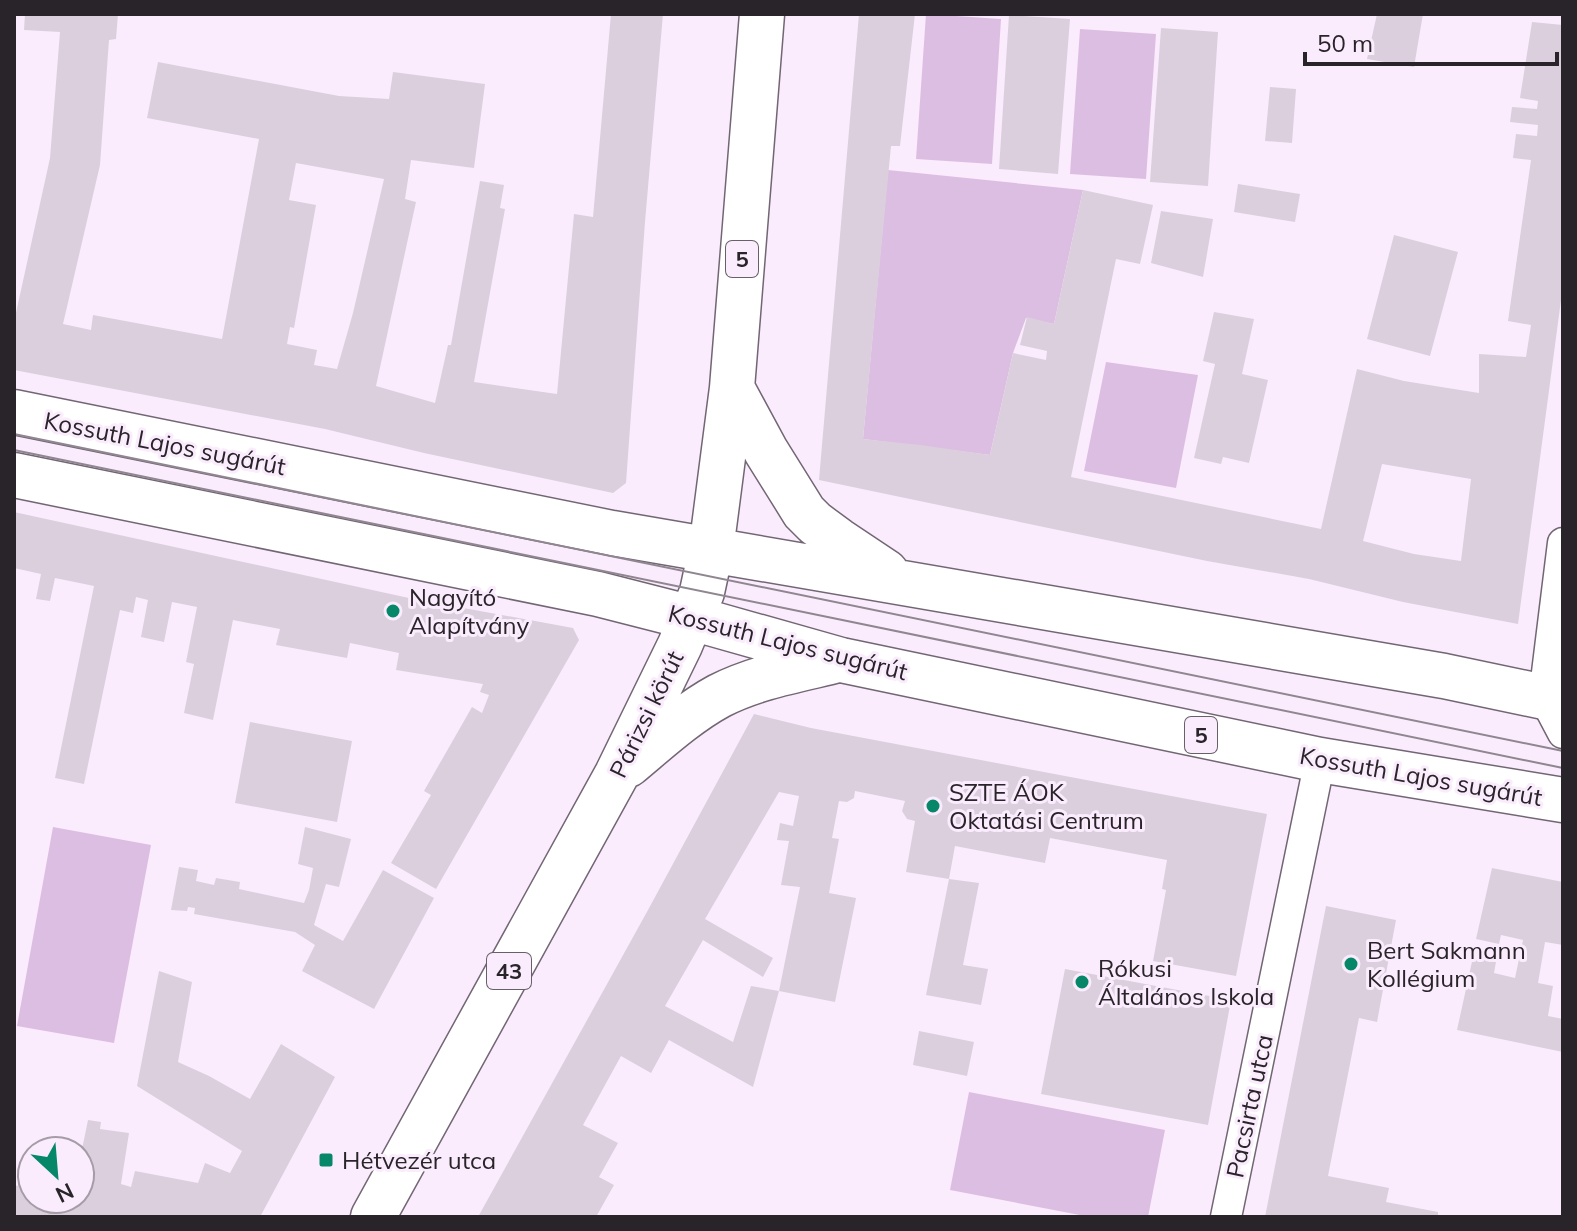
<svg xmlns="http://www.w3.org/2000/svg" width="1577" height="1231" viewBox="0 0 1577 1231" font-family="Mulish,sans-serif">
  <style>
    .green { fill: #ddbee3 }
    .building { fill: #dbcfde; fill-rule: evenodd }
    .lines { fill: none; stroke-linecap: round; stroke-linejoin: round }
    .street-casing { stroke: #726674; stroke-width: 33 }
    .secondary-casing { stroke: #726674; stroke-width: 47 }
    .primary-casing { stroke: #726674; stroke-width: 47 }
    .street { stroke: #fff; stroke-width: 30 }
    .secondary { stroke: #fff; stroke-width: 44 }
    .primary { stroke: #fff; stroke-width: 44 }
    .tram { stroke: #8f8690; stroke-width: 2 }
    .poi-dot { fill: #07876a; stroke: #faecfc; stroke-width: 3 }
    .labels { text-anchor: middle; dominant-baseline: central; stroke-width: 6; stroke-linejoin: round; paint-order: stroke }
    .shield { fill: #faecfc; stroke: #686069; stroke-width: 2 }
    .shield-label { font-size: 22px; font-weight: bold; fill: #29242a }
    .street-label { font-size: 24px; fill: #29242a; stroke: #faecfc }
    .poi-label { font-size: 24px; fill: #29242a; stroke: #faecfc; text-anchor: start }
  </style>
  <rect width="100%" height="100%" fill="#faecfc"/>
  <path class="green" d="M926,14l75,5 -9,145 -76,-5z
    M1080,29l76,5 -10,145 -76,-5z
    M888,170l195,20 -29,134 -28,-6 -13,35 -23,102 -127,-16z
    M1106,362l92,13 -22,113 -92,-17z
    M53,827l98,18 -37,198 -97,-17z
    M969,1092l196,38 -17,87h-58l-140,-27z"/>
  <path class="building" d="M25,14h93l-2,25 -7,1 -9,125 -37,159 28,6 2,-15 129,24 37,-200 -112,-21 11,-56 181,34 50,3 4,-27 92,12 -11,84 -63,-8 -6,39 11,3 -40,184 59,17 13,-58h3l29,-164 24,4 -4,23 5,1 -31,173 83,12 17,-180 19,3 18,-203h52l-18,208 -19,261 -13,10 -189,-40 -99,-24 -311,-59v-48l36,-164 10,-126 -36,-2zM296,163l88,16 -31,134 -16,56 -23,-4 3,-15 -30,-6 3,-17 4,1 22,-123 -27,-5z
    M859,14h56l-15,132h-9l-28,293 57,6 70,10 23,-102 33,7 1,-9 -27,-6 7,-28 27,7 29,-134 70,15 -13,59 -24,-5 -45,218 250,52 36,-160 47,12 75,12v-39l47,3 5,-32 -23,-4 23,-161 -18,-2 3,-24 21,2 1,-11 -28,-3 2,-15 25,2 1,-8 -18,-3 12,-76 31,3v260l-45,339 -115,-22 -94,-23 -102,-18 -388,-81zM1382,464l89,15 -10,82 -47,-7 -51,-13z
    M1377,14h46l-9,53 -47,-8z
    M1009,15l61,4 -12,155 -59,-5z
    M1161,28l57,4 -10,154 -58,-4z
    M1270,87l26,2 -4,54 -27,-2z
    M1238,184l62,10 -5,28 -61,-10z
    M1161,211l52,8 -10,58 -52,-14z
    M1394,235l64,17 -28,104 -63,-17z
    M1214,312l40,7 -12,55 26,6 -19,83 -26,-6 -2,7 -27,-6 21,-94 -12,-3z
    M14,512l395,86 164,30 6,12 -143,249 -45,-26 40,-68 -7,-4 48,-84 10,6 7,-18 -9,-3 3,-8 -87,-14 3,-17 -49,-10 -3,15 -71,-13 4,-16 -47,-9 -20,100 -29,-7 10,-49 -8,-2 11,-55 -25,-5 -8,40 -23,-5 7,-37 -12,-3 -3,16 -13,-3 -36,174 -29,-6 39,-192 -39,-8 -5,23 -14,-2 5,-25 -27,-6z
    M754,714l57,14 456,86 -31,162 -83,-15 13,-71 -4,-1 5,-29 -117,-22 -5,25 -90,-17 -6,33 -43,-7 9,-51 -8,-2 -5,-8 3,-10 -50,-10 -1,7 -7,4 -8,-1 -7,37 7,1 -10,54 27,5 -21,104 -56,-11 21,-104 -19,-2 8,-44 -12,-1 3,-17 13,3 6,-30 -20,-4 -74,127 68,39 -10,19 -60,-37 -38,66 68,36 18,-56 28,5 -26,96 -84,-47 -18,33 -30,-17 -38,69 35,18 -19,34 15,8 -18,32h-118l170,-307z
    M250,722l102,19 -15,81 -102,-19z
    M305,827l46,12 -12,48 -13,-3 -12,41 29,16 40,-71 51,28 -60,111 -72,-38 13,-26 -20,-13 -101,-18 1,-6 -7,-1 -1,4 -16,-1 8,-43 19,3 -2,11 18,4 2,-7 24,4 -1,7 65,14 5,-13 4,-22 -15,-4z
    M1492,868l71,14v63l-18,-3 -7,41 15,3 -5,30 15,3v33l-106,-22 16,-73 23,5 -2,11 21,5 8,-38 -22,-5 -2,9 -23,-5z
    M949,879l30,4 -16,82 25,4 -7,36 -55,-10z
    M1326,906l70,14 -19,102 -18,-4 -31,158 61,12 -3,14 52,10v5h-173z
    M1065,969l166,31 -23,125 -167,-31z
    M159,971l33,11 -14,80 31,14 41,23 31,-55 54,33 -75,140h-246v-32l4,1 3,-17 11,2v28h48v-40l8,-39 13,2 -1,7 29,4 -8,51 10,3 4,-16 63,12 7,-20 25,10 12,-22 -105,-65z
    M919,1031l55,11 -7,34 -54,-11z"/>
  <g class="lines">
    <defs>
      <path id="street" d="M1563,543l-19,154 19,36
        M1226,1217l94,-457"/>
      <path id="secondary" d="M14,412l598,121 99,17
        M14,475l584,119 94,24"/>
      <path id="primary" d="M732,388l34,63 38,61 11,11 23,17 48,32
        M711,550l733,126 119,25
        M692,618l149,42 479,100 243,40
        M628,765c29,-24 58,-51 91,-69 37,-19 79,-26 120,-36
        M373,1217l244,-443 63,-129 22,-53 9,-42 21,-162 30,-374"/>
    </defs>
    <use href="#street" class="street-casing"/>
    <use href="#secondary" class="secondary-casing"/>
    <use href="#primary" class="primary-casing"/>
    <use href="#street" class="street"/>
    <use href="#secondary" class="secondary"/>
    <use href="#primary" class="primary"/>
    <path class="tram" d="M14,434l1549,317
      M14,450l1549,318"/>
  </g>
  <g class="poi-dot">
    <circle cx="393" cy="611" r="8"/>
    <circle cx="933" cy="806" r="8"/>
    <circle cx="1351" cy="964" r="8"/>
    <circle cx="1082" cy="982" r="8"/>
    <rect x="318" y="1152" width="16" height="16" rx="4"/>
  </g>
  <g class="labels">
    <g class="shield">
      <rect x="726" y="241" width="32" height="36" rx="6"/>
      <rect x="1185" y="717" width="32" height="36" rx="6"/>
      <rect x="487" y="953" width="44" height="36" rx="6"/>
    </g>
    <g class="shield-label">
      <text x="742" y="259">5</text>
      <text x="1201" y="735">5</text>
      <text x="509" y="971">43</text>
    </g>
    <g class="street-label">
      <text transform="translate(165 443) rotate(11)">Kossuth Lajos sugárút</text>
      <text transform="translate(788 642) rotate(14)">Kossuth Lajos sugárút</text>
      <text transform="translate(646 714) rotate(-64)">Párizsi körút</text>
      <text transform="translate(1421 776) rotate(10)">Kossuth Lajos sugárút</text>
      <text transform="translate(1249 1106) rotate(-78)">Pacsirta utca</text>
    </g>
    <g class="poi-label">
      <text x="409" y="597">Nagyító<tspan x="409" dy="28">Alapítvány</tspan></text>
      <text x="949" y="792">SZTE ÁOK<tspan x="949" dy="28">Oktatási Centrum</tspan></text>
      <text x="1367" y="950">Bert Sakmann<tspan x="1367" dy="28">Kollégium</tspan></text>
      <text x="1098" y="968">Rókusi<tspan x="1098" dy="28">Általános Iskola</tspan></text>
      <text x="342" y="1160">Hétvezér utca</text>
    </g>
  </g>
  <rect width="1577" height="1231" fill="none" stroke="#29242a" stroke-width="32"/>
  <g transform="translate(56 1175) rotate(154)"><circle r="38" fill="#faecfc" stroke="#a69ca8" stroke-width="2"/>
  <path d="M0-6L14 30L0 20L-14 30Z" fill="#07876a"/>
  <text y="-12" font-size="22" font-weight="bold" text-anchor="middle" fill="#29242a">N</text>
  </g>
  <path d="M1305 52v12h252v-12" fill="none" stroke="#29242a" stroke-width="4"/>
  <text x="1317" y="52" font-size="24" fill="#29242a" stroke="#faecfc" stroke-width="6" paint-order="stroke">50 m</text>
</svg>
